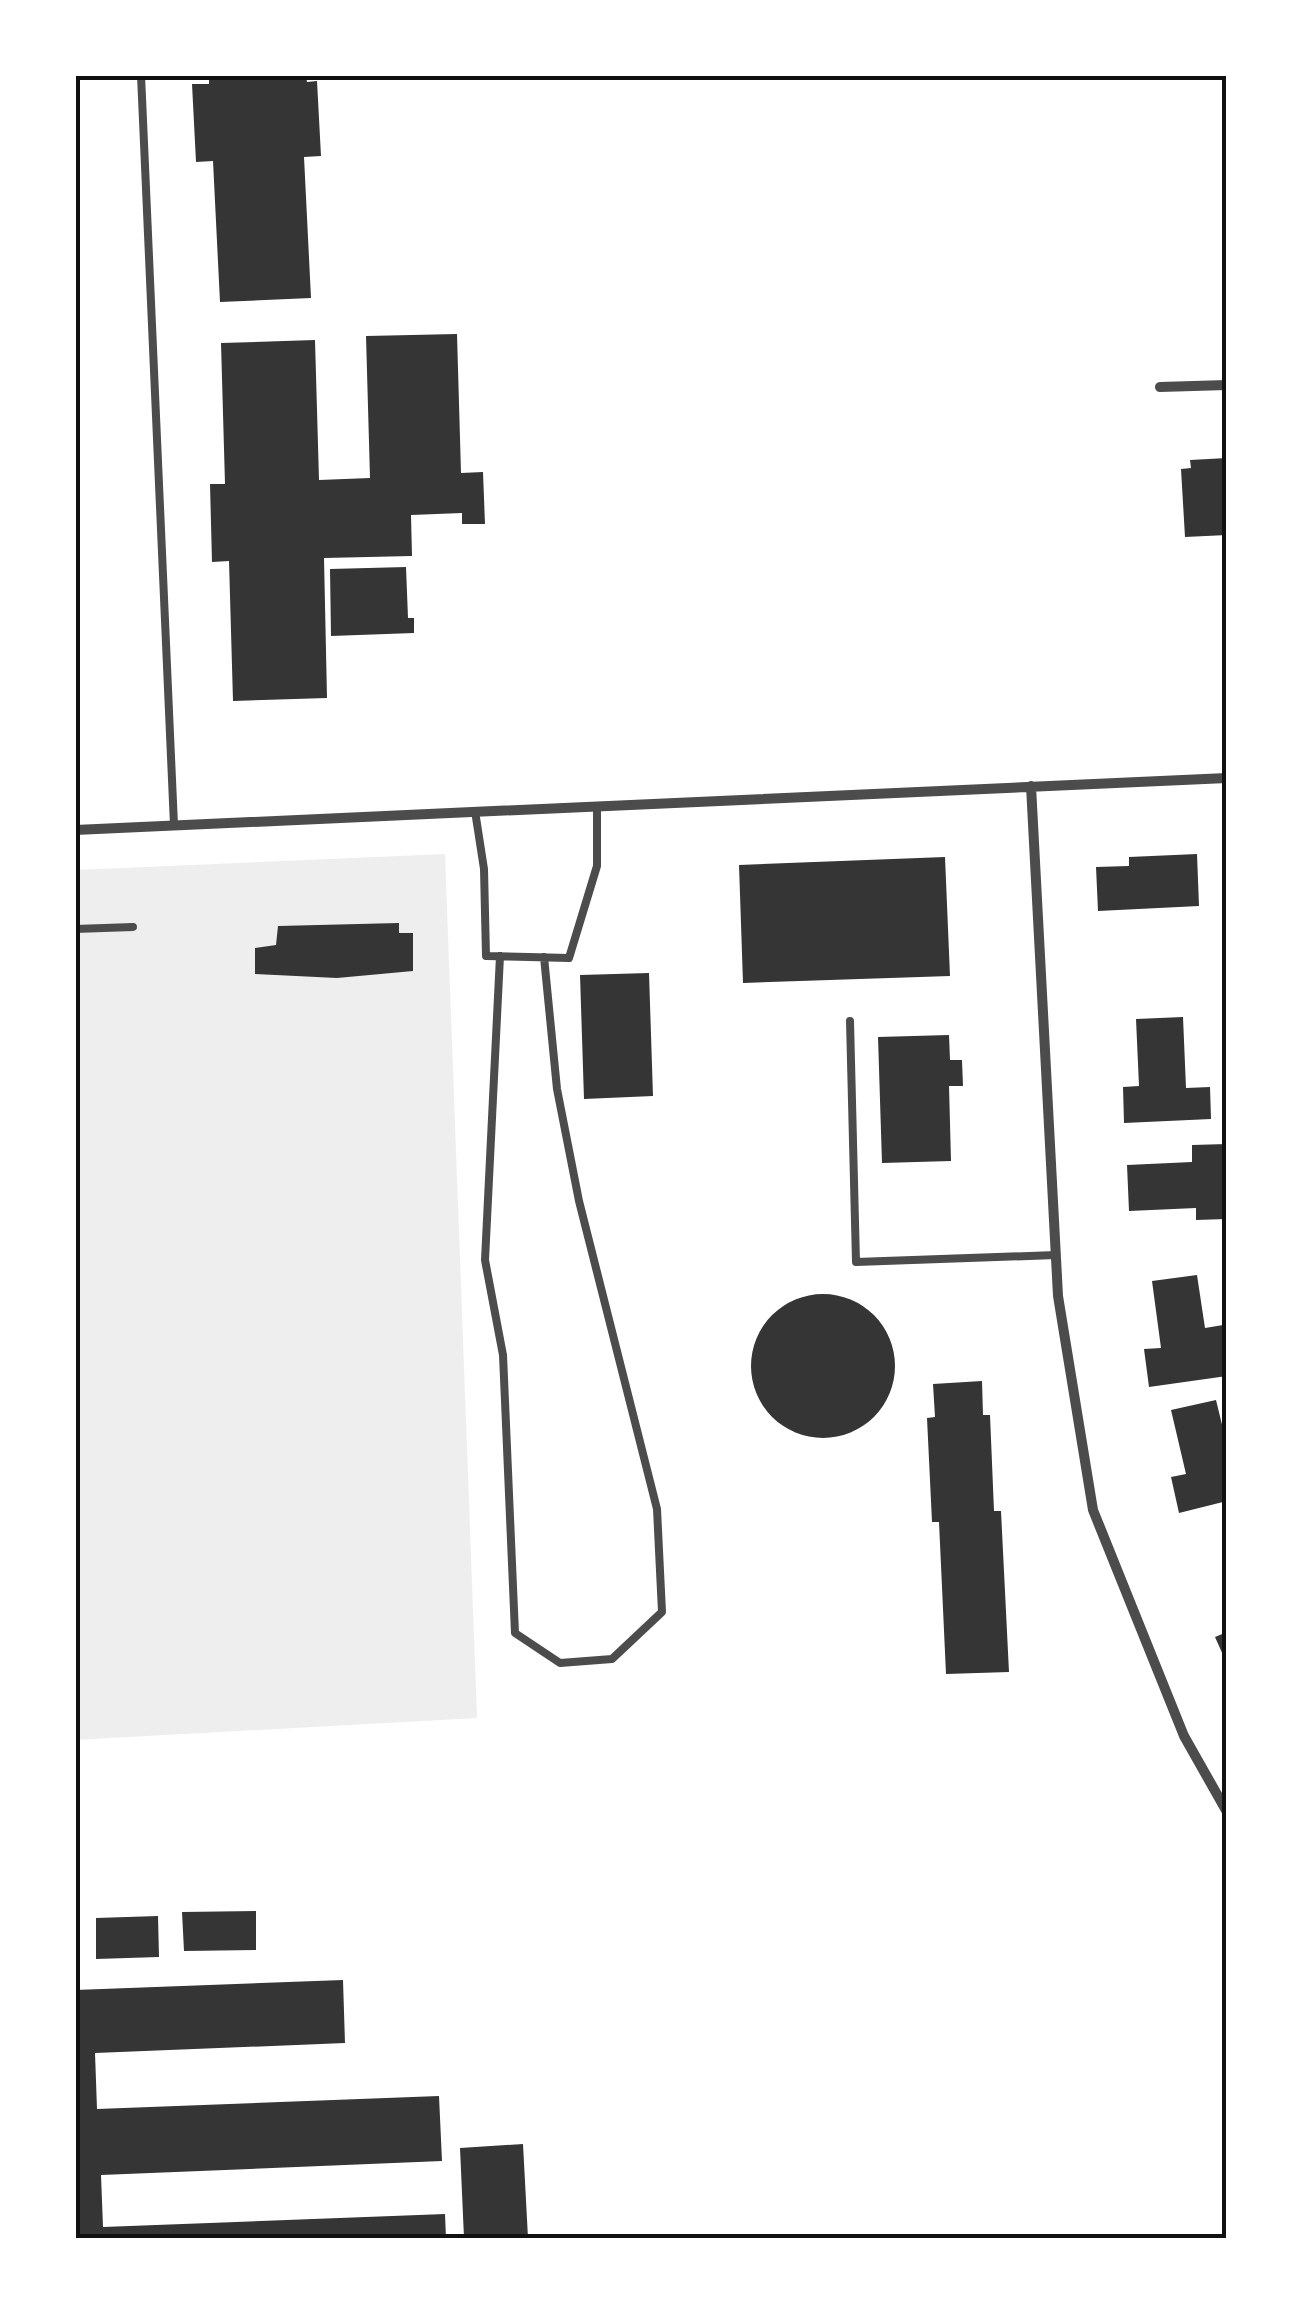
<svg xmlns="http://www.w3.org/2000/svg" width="1302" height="2313" viewBox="0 0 1302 2313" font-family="Karla,sans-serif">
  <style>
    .green { fill: #eee }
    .building { fill: #353535 }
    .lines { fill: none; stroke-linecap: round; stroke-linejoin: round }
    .service { stroke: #4c4c4c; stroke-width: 8 }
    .minor { stroke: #4c4c4c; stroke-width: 10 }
    .neatline { fill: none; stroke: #111; stroke-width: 4 }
  </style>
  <rect width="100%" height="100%" fill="#fff"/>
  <path class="green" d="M445,854l32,864 -402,22v-870z"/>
  <path class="building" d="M209,75h97l1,7 10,-1 4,75 -17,1 7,141 -91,4 -7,-141 -17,1 -4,-78h17z
    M457,334l4,139 22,-1 2,52h-23v-11l-51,2 1,41 -88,2 3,140 -94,3 -4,-140 -17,1 -2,-78h15l-4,-141 94,-3 4,140 51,-2 -4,-142z
    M1227,458v77l-42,2 -4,-68 10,-1 -1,-8z
    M406,567l2,51h6v15l-83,3 -1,-67z
    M1197,854l2,52 -101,5 -2,-44 33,-1v-9z
    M945,857l5,119 -207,7 -4,-118z
    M399,923v10h14v38l-76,7 -82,-4v-26l21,-3 2,-19z
    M649,973l4,123 -69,3 -4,-124z
    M1183,1017l3,71 24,-1 1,32 -87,4 -1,-36 16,-1 -3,-67z
    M949,1035l1,25h12l1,26h-14l2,75 -69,2 -4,-126z
    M1227,1144v75l-31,1v-12l-67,3 -2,-46 65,-3v-17z
    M1197,1275l8,53 18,-3 4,51 -78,11 -5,-38 17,-1 -9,-67z
    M751 1366a72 72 0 1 1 144 0a72 72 0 1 1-144 0Z
    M982,1381l1,34h7l4,96h7l8,161 -63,2 -7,-152h-7l-5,-104 8,-1 -2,-33z
    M1216,1400l11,45v56l-48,12 -8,-36 15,-3 -15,-64z
    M1227,1632v32l-12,-27z
    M256,1911v39l-72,1 -2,-39z
    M158,1916l1,41 -63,2v-41z
    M343,1980l2,63 -250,10 2,56 342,-13 3,65 -341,14 2,52 342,-13 1,24h-371v-248z
    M523,2144l5,94h-64l-4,-90z"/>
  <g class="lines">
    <path class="service" d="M141,75l33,750
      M475,811l9,58 2,87 83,2 28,-92v-60
      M75,929l58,-2
      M500,956l-15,304 18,95 12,278 45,30 52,-4 50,-47 -5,-103 -78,-308 -22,-112 -13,-132
      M850,1021l6,241 200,-7"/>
    <path class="minor" d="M1160,387l67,-2
      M1031,786l27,510 35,214 91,226 43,76
      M75,830l1152,-52"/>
  </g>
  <rect width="1302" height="2313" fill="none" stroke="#ffffff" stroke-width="155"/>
  <rect x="78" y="78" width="1146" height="2158" class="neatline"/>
</svg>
